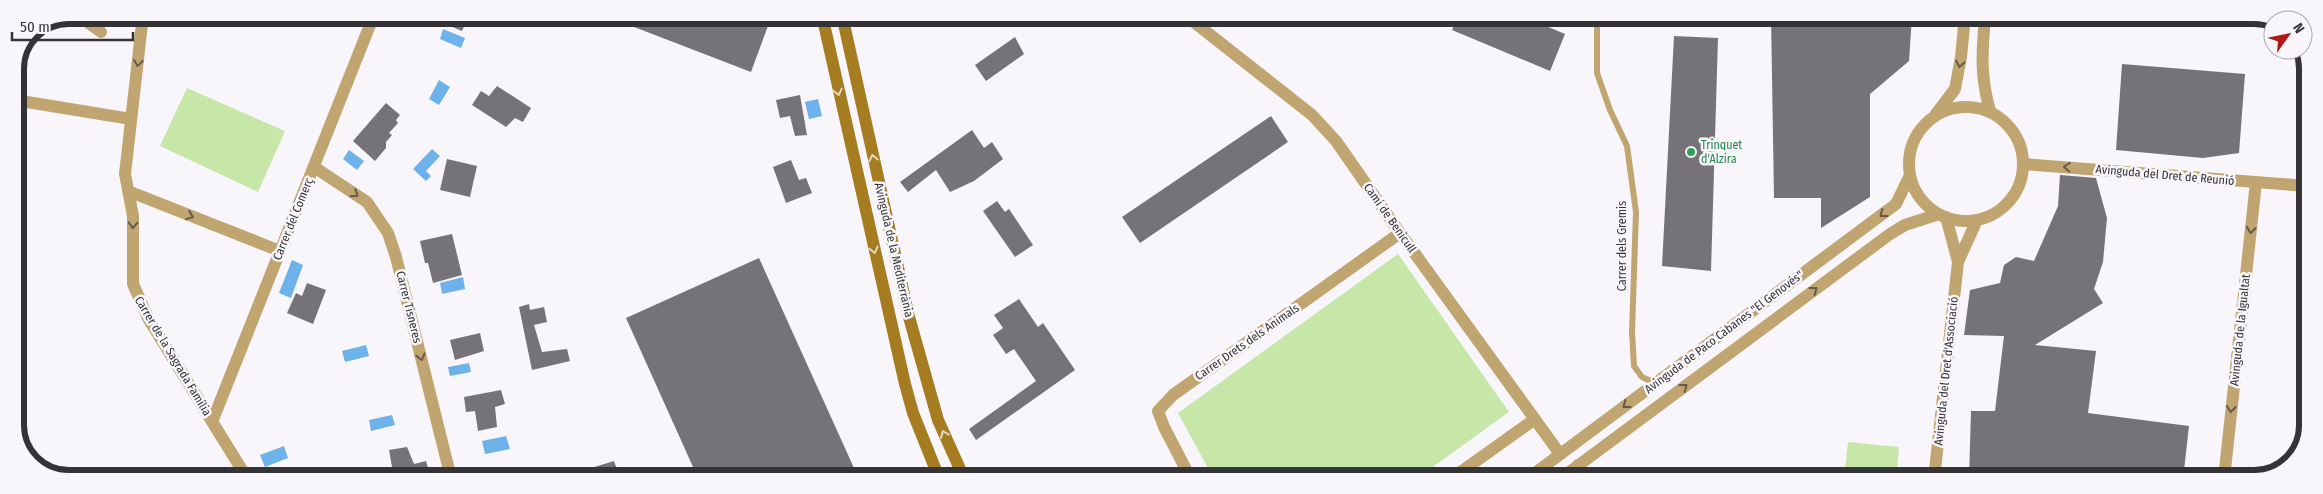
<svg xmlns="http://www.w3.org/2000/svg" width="2323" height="494" viewBox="0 0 2323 494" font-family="'Fira Sans Condensed',sans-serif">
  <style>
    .green { fill: #c6e7a7 }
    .water { fill: #6db2eb }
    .building { fill: #757377 }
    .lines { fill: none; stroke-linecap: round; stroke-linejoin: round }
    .lane { stroke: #c1a571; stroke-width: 6 }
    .street { stroke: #c1a571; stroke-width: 12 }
    .secondary { stroke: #a57c20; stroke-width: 12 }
    .oneway { stroke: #655b4a }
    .oneway2 { stroke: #e3d8c4 }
    .leisure-dot { fill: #2e9e5b; stroke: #f8f6fb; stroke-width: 2 }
    .labels { text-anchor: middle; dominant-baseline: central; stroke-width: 5; stroke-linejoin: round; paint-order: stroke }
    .leisure-label { font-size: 12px; fill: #27864d; stroke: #f8f6fb; text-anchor: start }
    .street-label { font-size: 12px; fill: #343335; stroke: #f8f6fb }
    .rim { fill: none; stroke: #343335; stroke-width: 6 }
  </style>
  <rect width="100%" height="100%" fill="#f8f6fb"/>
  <path class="green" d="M187,88l98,43 -27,61 -98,-46z
    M1398,254l111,158 -93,67h-202l-36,-66z
    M1848,442l51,5 -3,32h-52z"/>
  <path class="water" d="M443,29l22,9 -4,10 -21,-9z
    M439,80l11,7 -11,18 -10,-6z
    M818,99l4,17 -13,3 -4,-17z
    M432,149l8,7 -14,15 5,5 -5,5 -13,-12z
    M349,150l15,11 -7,9 -14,-11z
    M292,260l11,5 -12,33 -12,-5z
    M463,277l2,12 -23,5 -2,-11z
    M366,345l3,11 -24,6 -3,-11z
    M469,363l2,9 -21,4 -2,-9z
    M392,415l3,10 -24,6 -2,-11z
    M506,436l4,13 -25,5 -3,-13z
    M284,446l4,12 -23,9 -5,-12z"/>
  <path class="building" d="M424,15h45l-7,16z
    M603,15h169l-21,57z
    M1458,16h64l43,18 -15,37 -98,-41z
    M1771,16h141l-3,45 -39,33v103l-49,31v-30h-47z
    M1674,36l44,2 -7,233 -49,-5z
    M1015,37l9,17 -38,27 -11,-16z
    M2122,64l123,10 -6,79 -36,5 -87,-8z
    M497,86l34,22 -8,14 -8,-4 -9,9 -34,-22 9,-14 8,5z
    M800,95l7,40 -12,1 -5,-20 -10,2 -4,-18z
    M386,103l14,12 -4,5 2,3 -9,10 3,2 -6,7v6l-11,13 -22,-20z
    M1271,116l17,26 -148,101 -18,-26z
    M972,130l12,18 8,-6 11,17 -29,22 -24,11 -14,-22 -28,22 -8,-10z
    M447,159l30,7 -7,31 -30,-7z
    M791,160l8,20 7,-2 6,15 -26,10 -13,-36z
    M2060,175l36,3 11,40 -4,44 -9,27 9,14 -68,42 61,6 -8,62 101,13 -6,53h-214l2,-68h24l9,-75 -40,-1 6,-45 30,-7 4,-18 12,-8 18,4 24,-55z
    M997,201l8,11 4,-3 24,36 -18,12 -32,-46z
    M452,234l10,41 -29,8 -5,-20h-3l-5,-22z
    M759,258l95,210 -22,10h-134l-72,-160z
    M307,283l19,7 -13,34 -26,-11 9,-20 6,3z
    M1019,299l19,28 5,-4 32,47 -99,70 -7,-11 67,-48 -22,-32 -8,5 -13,-19 10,-7 -9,-13z
    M529,304l1,6 14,-3 3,15 -13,3 8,27 25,-3 3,12 -38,9 -13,-63z
    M480,333l4,18 -29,9 -5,-20z
    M501,390l4,14 -10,3 2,20 -19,4 -3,-20 -9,1 -2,-15z
    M407,447l7,17 12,-3 5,17h-37l-5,-28z
    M614,461l6,17h-52v-3z"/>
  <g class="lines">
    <path class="lane" d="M1597,16v57l13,37 17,36 9,66 -4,120 2,34 8,11 13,6"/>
    <path class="street" d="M78,15l23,17
      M143,15l-18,159 8,42v68l15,34 99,160
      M1185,15l127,100 24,26 64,92 160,221
      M1985,16c-3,37 -5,59 5,95
      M15,100l116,19
      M1909 164a57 57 0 1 1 114 0a57 57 0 1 1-114 0Z
      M1936,114l19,-25 6,-32 4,-41
      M2023,164l284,22
      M314,167l53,35 21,31 8,24 55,221
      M128,191l152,60
      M1946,217l12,45
      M212,422l162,-407
      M1578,465l10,14
      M1191,479l-27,-52 -6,-16 15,-16 227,-162
      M1451,479l84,-60
      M1527,479l369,-275 14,-29
      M1560,479l330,-245 15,-9 34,-11
      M1934,479l24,-217 19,-42
      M2224,479l32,-297"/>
    <path class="secondary" d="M822,15l83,369 8,29 26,65
      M842,15l67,302 29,103 26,58"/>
  </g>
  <defs><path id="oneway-chevron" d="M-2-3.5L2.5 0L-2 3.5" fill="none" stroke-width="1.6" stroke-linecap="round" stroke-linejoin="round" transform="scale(1.25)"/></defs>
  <g class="oneway">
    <use href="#oneway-chevron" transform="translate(138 63) rotate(97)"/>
    <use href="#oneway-chevron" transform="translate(1960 64) rotate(100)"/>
    <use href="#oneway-chevron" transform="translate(2067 167) rotate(-176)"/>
    <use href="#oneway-chevron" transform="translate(355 194) rotate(33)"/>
    <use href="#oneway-chevron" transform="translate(1883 214) rotate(143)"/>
    <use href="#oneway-chevron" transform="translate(190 216) rotate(22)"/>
    <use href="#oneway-chevron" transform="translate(133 225) rotate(91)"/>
    <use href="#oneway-chevron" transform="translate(2251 230) rotate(96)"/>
    <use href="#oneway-chevron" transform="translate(1814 290) rotate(-37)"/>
    <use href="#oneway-chevron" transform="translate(421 357) rotate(76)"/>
    <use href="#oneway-chevron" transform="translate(1684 387) rotate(-37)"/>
    <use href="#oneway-chevron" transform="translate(1626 405) rotate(143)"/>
    <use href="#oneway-chevron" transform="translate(2231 409) rotate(96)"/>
  </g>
  <g class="oneway2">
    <use href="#oneway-chevron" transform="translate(838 92) rotate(78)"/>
    <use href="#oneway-chevron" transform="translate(873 158) rotate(-102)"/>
    <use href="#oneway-chevron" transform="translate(874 250) rotate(77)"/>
    <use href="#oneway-chevron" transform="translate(944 434) rotate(-113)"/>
  </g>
  <circle class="leisure-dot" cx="1691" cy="152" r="5"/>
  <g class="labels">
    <g class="leisure-label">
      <text x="1701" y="145">Trinquet<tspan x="1701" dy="14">d'Alzira</tspan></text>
    </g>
    <g class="street-label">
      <text transform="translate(2165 175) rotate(5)">Avinguda del Dret de Reunió</text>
      <text transform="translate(1390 218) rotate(55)">Camí de Benicull</text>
      <text transform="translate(293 219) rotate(-68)">Carrer del Comerç</text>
      <text transform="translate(1622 246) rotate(-90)">Carrer dels Gremis</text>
      <text transform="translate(894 250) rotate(77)">Avinguda de la Mediterrània</text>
      <text transform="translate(409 307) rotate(76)">Carrer Tisneres</text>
      <text transform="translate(2240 330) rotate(-84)">Avinguda de la Igualtat</text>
      <text transform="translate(1724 332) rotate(-37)">Avinguda de Paco Cabanes "El Genovés"</text>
      <text transform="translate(1247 342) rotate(-35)">Carrer Drets dels Animals</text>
      <text transform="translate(173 356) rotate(59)">Carrer de la Sagrada Família</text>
      <text transform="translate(1946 371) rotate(-84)">Avinguda del Dret d'Associació</text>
    </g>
  </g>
  <path d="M0 0H2323V494H0ZM69 24H2254A45 45 0 0 1 2299 69V425A45 45 0 0 1 2254 470H69A45 45 0 0 1 24 425V69A45 45 0 0 1 69 24Z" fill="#f8f6fb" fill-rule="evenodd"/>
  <path class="rim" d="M69 24H2254A45 45 0 0 1 2299 69V425A45 45 0 0 1 2254 470H69A45 45 0 0 1 24 425V69A45 45 0 0 1 69 24Z"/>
  <g transform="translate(2288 35) rotate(57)"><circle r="24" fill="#f8f6fb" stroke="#aaa8ac"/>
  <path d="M0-4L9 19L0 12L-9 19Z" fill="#ac1b16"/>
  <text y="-8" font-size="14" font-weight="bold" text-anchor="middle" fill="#343335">N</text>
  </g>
  <path d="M12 32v8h121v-8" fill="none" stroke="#343335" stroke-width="2.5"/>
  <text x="20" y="32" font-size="15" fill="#343335" stroke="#f8f6fb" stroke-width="4" paint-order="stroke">50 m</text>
</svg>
